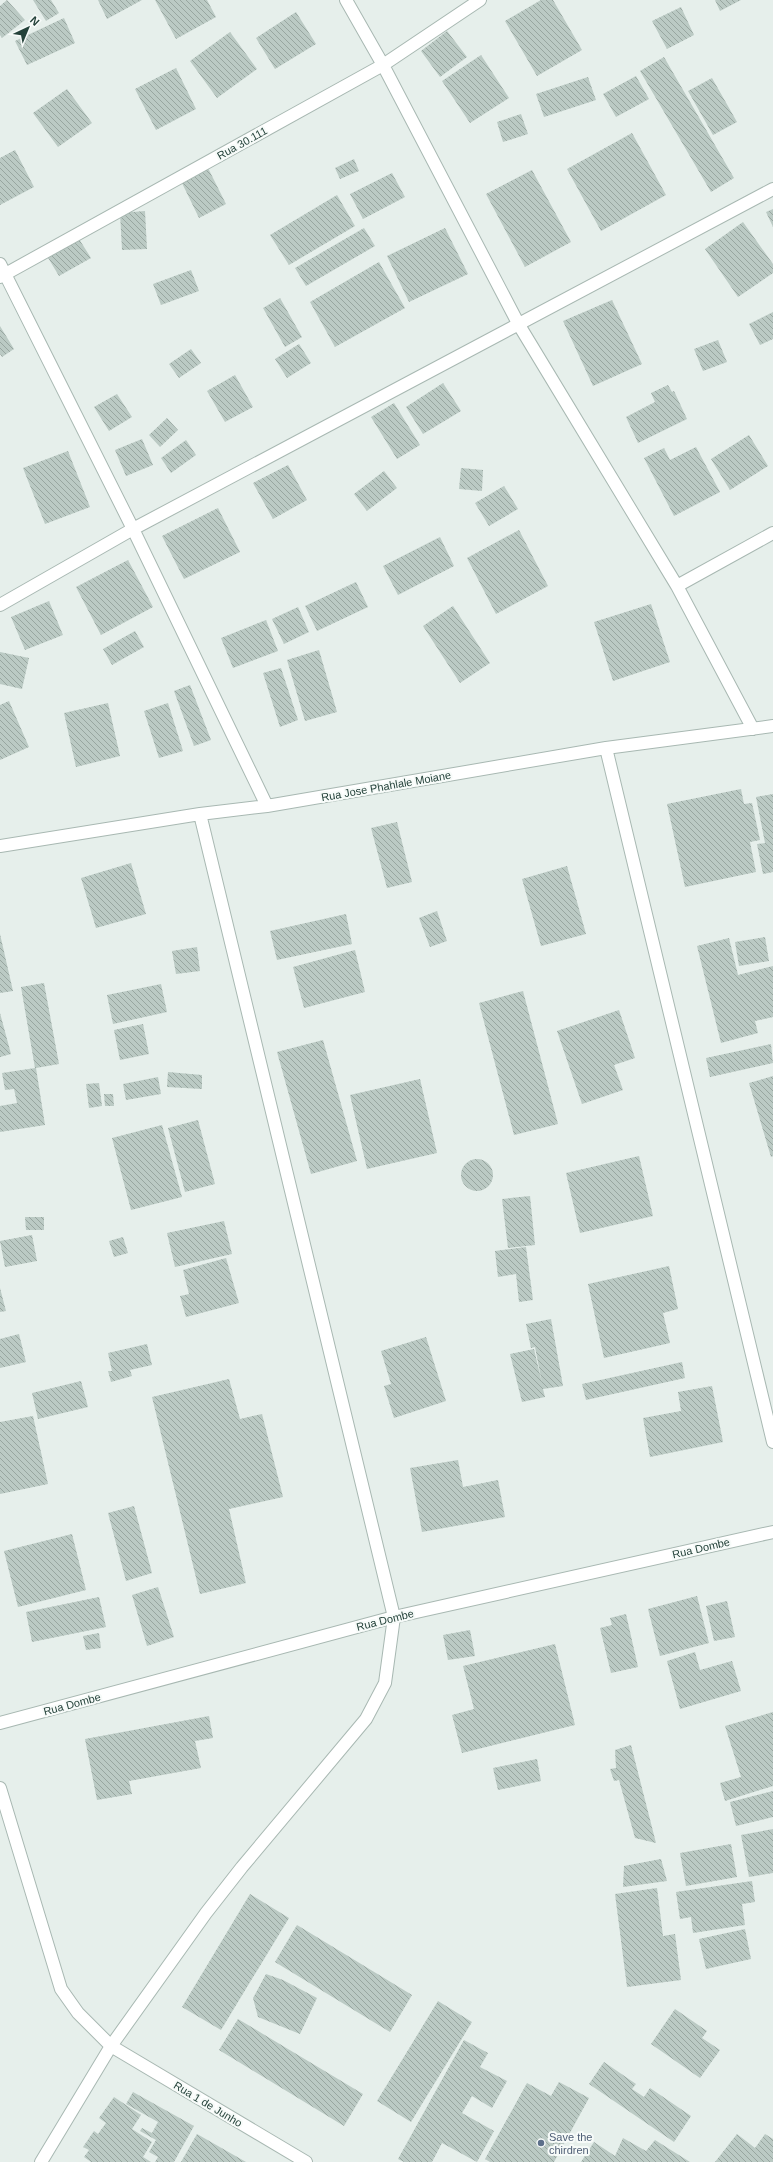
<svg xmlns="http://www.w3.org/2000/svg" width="773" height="2162" viewBox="0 0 773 2162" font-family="Helvetica,sans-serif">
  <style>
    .building { fill: url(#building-back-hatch) }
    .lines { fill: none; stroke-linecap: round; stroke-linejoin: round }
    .minor-casing { stroke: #a8b8b2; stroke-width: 14 }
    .tertiary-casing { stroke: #a8b8b2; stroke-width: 14 }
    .minor { stroke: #fff; stroke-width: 12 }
    .tertiary { stroke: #fff; stroke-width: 12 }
    .service-dot { fill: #5c6f8a; stroke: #f7fbf9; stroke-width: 1.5 }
    .labels { text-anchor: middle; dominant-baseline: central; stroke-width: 4; stroke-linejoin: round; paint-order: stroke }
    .street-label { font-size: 11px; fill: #24423a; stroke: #f7fbf9 }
    .service-label { font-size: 11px; fill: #4e5e75; stroke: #f7fbf9; text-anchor: start }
  </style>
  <defs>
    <pattern id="building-back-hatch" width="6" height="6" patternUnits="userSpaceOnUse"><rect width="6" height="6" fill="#bbcac4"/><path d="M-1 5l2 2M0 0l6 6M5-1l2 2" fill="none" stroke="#98a6a0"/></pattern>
  </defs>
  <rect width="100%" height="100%" fill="#e6efeb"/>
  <path class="building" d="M7,0l18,20 -23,18 -2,-3v-29z
    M33,0h18l8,13 -13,8z
    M98,0h44l-35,19z
    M155,0h52l9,17 -40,22z
    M541,0h12l29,50 -45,26 -32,-55z
    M715,0h26l-21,11z
    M681,7l13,28 -27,14 -15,-28z
    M296,12l20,32 -41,25 -19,-31z
    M64,18l11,25 -48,22 -12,-24z
    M447,31l20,26 -27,20 -19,-26z
    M230,32l27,37 -40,29 -27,-37z
    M481,55l28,43 -39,25 -28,-42z
    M664,57l70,121 -23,14 -71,-121z
    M176,68l20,41 -40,21 -21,-41z
    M636,76l13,23 -33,18 -13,-23z
    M588,77l8,23 -52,17 -8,-23z
    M712,78l25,44 -24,13 -25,-44z
    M67,89l25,34 -34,24 -25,-34z
    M521,114l7,20 -25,8 -6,-20z
    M632,133l34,62 -65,36 -34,-62z
    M15,150l19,37 -34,18v-47z
    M354,159l5,12 -19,8 -5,-11z
    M208,168l18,36 -27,14 -18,-37z
    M532,170l39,72 -46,25 -39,-73z
    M392,173l13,24 -42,22 -13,-25z
    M337,195l18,31 -66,39 -19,-30z
    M773,209v18l-7,-15z
    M145,211l2,38 -25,1 -2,-37z
    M743,222l30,42v9l-35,24 -33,-48z
    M364,228l11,18 -69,40 -11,-18z
    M445,228l23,46 -59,28 -22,-46z
    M79,239l12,19 -32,18 -12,-20z
    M379,262l26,46 -70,39 -25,-45z
    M191,270l8,21 -38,14 -8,-21z
    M280,298l22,39 -17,10 -22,-39z
    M612,300l30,64 -49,22 -30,-65z
    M773,312v27l-13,6 -11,-21z
    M0,326l14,23 -12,8 -2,-3z
    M718,340l9,22 -24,9 -9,-22z
    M299,344l12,19 -24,15 -12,-19z
    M191,349l10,14 -22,15 -10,-14z
    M235,375l18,32 -28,15 -18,-31z
    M443,383l18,28 -38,23 -17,-27z
    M668,385l4,7 2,-1 13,28 -49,24 -12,-26 29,-15 -4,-9z
    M117,394l15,23 -23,14 -15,-24z
    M394,403l26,42 -23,14 -26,-42z
    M167,418l11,12 -18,17 -11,-12z
    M749,435l19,31 -38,24 -19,-31z
    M142,439l11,26 -27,11 -11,-26z
    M186,440l10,15 -25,18 -10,-15z
    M696,447l24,45 -46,24 -30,-58 20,-10 6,12z
    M68,451l22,56 -45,17 -22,-56z
    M288,465l19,35 -34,19 -20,-36z
    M461,468l22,2 -1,21 -23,-2z
    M384,471l13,17 -30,23 -13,-17z
    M504,486l14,23 -29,17 -14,-23z
    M218,508l22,44 -56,27 -22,-43z
    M519,530l29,56 -52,28 -29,-56z
    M440,537l14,29 -56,29 -15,-29z
    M128,560l25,47 -52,28 -25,-48z
    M356,582l12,25 -51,24 -12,-25z
    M49,601l14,34 -38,15 -14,-33z
    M651,604l19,58 -57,19 -19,-59z
    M453,606l37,57 -30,20 -37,-57z
    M298,607l11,25 -25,12 -12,-25z
    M266,620l12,31 -45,17 -12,-30z
    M135,631l9,16 -32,18 -9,-16z
    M319,650l18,62 -32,9 -18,-61z
    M0,652l29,6 -7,31 -22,-5z
    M281,668l17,52 -18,7 -17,-54z
    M190,685l21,55 -17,6 -20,-55z
    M9,701l20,46 -29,13v-55z
    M108,703l12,53 -44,11 -12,-54z
    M168,703l15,48 -24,7 -15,-47z
    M741,789l3,15 8,-1 8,37 -10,2 6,30 -71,15 -18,-83z
    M773,794v78l-10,2 -6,-30 8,-1 -9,-46z
    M397,822l15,60 -25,6 -16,-60z
    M131,863l15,51 -50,14 -15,-50z
    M567,866l19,68 -45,12 -19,-67z
    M437,911l10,30 -17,6 -11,-29z
    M346,914l6,30 -75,16 -7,-29z
    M0,934l13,57 -13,2z
    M765,937l4,24 -30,5 -4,-24z
    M729,938l9,37 35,-9v51l-18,4 3,12 -37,10 -24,-97z
    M197,947l3,24 -24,3 -4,-23z
    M355,950l10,42 -61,16 -11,-41z
    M44,983l15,81 -23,4 9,57 -45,7v-26l17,-3 -3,-14 -9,1 -3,-17 33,-5 -14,-81z
    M161,984l6,28 -54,12 -6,-29z
    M523,991l35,133 -44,11 -35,-132z
    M619,1010l16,48 -21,7 9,25 -41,14 -25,-73z
    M0,1013l11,41 -11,3z
    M143,1024l6,30 -29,6 -6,-30z
    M323,1040l34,121 -46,13 -34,-122z
    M771,1044l2,19 -63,14 -4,-19z
    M168,1072l34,3v14l-35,-2z
    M773,1076v80l-2,1 -22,-74z
    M158,1077l3,17 -35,6 -3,-16z
    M420,1079l17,74 -70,16 -17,-74z
    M99,1083l3,23 -13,2 -3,-24z
    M104,1094h9l1,12h-9z
    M198,1120l17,64 -30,8 -17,-64z
    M162,1125l20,72 -51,13 -19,-72z
    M639,1156l14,60 -73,17 -14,-60z
    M461 1175a16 16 0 1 1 32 0a16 16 0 1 1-32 0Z
    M530,1196l5,49 -27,3 -6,-49z
    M25,1217h19v13h-18z
    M224,1221l8,33 -57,13 -8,-34z
    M32,1235l5,26 -32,6 -5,-26z
    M123,1237l5,16 -14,4 -5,-16z
    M526,1247l7,53 -14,2 -3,-28 -18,3 -3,-26z
    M226,1258l13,45 -53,14 -6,-21 9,-2 -6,-24z
    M669,1266l9,43 -15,4 7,30 -66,15 -16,-74z
    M0,1288l6,23 -6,1z
    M551,1319l12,67 -20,3 2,8 -23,5 -12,-48 24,-5 8,34 -7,-36 -4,1 -5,-24z
    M19,1334l7,28 -26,6v-29z
    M426,1337l20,64 -52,17 -10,-32 7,-2 -10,-33z
    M147,1344l5,21 -22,5 2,6 -21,6 -3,-11h4l-4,-18z
    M682,1362l3,16 -99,22 -4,-16z
    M229,1379l11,40 22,-5 21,83 -54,12 17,74 -46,11 -48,-197z
    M81,1381l7,26 -50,12 -6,-26z
    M712,1386l11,56 -73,15 -7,-39 38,-7 -3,-19z
    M33,1416l15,68 -48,10v-72z
    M458,1460l5,27 35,-7 7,37 -83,15 -12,-64z
    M134,1506l18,67 -26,8 -18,-68z
    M72,1534l14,56 -68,17 -14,-56z
    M158,1587l16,50 -27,9 -15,-51z
    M697,1596l12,47 -49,13 -12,-47z
    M99,1597l7,30 -74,15 -6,-30z
    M727,1601l8,36 -21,4 -8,-35z
    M626,1614l12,53 -27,6 -11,-45 12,-3 -2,-7z
    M470,1630l5,26 -27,4 -5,-25z
    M99,1633l2,15 -15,2 -3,-14z
    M555,1644l20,81 -113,28 -10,-38 22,-6 -11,-43z
    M695,1652l5,18 32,-9 9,30 -61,18 -13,-48z
    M773,1712v74l-48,15 -5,-18 21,-6 -16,-51z
    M209,1716l4,22 -18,3 6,27 -72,13 3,13 -35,6 -12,-61z
    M631,1745l25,98 -21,-5 -16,-58 -5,1 -4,-12 6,-1 -1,-18z
    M537,1759l4,22 -43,9 -5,-22z
    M773,1791v26l-37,9 -6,-24z
    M773,1829v44l-24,4 -8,-42z
    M731,1844l6,33 -51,9 -6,-33z
    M661,1859l6,22 -44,6 1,-21z
    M752,1881l3,21 -13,2 3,21 -52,8 -2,-16 -11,2 -4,-27z
    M657,1888l6,48 12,-2 6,46 -54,7 -12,-93z
    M250,1894l39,24 -68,112 -39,-23z
    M297,1925l115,70 -22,37 -115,-70z
    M745,1929l6,30 -45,10 -7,-30z
    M266,1974l17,6 34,18 -17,36 -42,-17 -5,-19z
    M438,2001l34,21 -61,100 -34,-21z
    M675,2009l32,22 -5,7 18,12 -20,28 -49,-34z
    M238,2019l125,75 -19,32 -125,-76z
    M464,2040l24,13 -8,14 27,14 -15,27 -20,-12 -10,17 32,18 -17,31 -35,-19 -10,19h-28l-6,-3z
    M604,2062l32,22 -4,5 12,8 6,-9 41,28 -17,26 -85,-58z
    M559,2082l30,16 -35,64h-64l-5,-3 42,-76 24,13z
    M133,2092l61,34 -20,36h-19l3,-5 -9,-5 7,-12 -16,-9 2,-3 10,5 6,-11 -32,-18z
    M114,2097l27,18 -9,14 20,13 -9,15 8,5h-60l-7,-5 5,-7 -6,-3 11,-16 4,3 8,-11 -7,-5z
    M197,2134l49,28h-65z
    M737,2134l18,14 10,-14 8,5v23h-58z
    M623,2138l23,13 9,-11 35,22h-109l13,-20 21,14z"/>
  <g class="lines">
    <defs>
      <path id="minor" d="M346,0l37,65 136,260 158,261 76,143
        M0,264l133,265 134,277
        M0,277l383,-212 97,-65
        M677,586l96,-53
        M0,605l133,-76 640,-340
        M606,748l167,694
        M0,846l200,-32 67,-8 339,-58 167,-22
        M0,1788l61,201 17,24 33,33 195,116
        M41,2162l70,-116 95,-133 36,-46 124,-148 19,-36 9,-66 -194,-803"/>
      <path id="tertiary" d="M0,1723l394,-106 379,-85"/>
    </defs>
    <use href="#minor" class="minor-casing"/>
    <use href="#tertiary" class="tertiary-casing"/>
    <use href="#minor" class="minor"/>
    <use href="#tertiary" class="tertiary"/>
  </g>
  <circle class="service-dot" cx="541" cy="2143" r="4"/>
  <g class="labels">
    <g class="street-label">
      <text transform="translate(242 143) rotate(-29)">Rua 30.111</text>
      <text transform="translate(386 786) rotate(-10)">Rua Jose Phahlale Moiane</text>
      <text transform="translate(701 1548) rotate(-13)">Rua Dombe</text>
      <text transform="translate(385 1620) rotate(-14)">Rua Dombe</text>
      <text transform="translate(72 1704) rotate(-15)">Rua Dombe</text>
      <text transform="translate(208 2104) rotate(31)">Rua 1 de Junho</text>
    </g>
    <g class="service-label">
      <text x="549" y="2137">Save the<tspan x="549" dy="13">chirdren</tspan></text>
    </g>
  </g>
  <g transform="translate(28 28) rotate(44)" stroke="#f7fbf9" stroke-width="3" paint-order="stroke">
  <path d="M0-3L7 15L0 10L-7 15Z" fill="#24423a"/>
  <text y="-6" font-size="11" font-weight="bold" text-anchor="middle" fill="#24423a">N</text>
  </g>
</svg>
